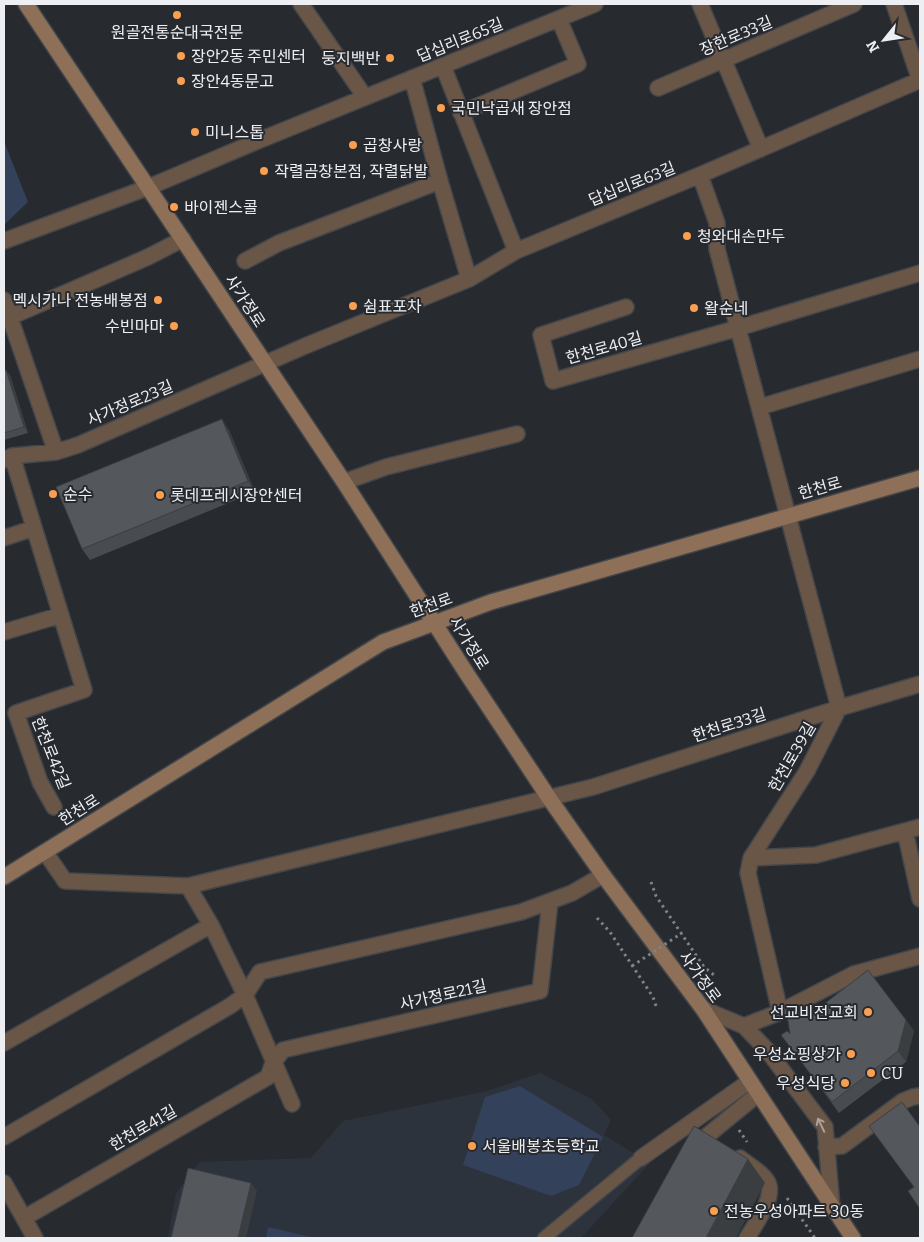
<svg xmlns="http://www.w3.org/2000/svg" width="924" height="1242" viewBox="0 0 924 1242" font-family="Bitter,'Noto Sans KR',serif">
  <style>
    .built { fill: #2d333d }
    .green { fill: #33415b }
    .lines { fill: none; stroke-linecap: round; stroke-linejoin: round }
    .service-casing { stroke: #43464a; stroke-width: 15 }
    .minor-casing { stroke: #43464a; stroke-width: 18 }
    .secondary-casing { stroke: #43464a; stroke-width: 18 }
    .path { stroke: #808287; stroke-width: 3; stroke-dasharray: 2.5 4; stroke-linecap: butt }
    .service { stroke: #6a5647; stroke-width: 12 }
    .minor { stroke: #6a5647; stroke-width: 15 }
    .secondary { stroke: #8e6f57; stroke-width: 15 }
    .path-bridge { stroke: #808287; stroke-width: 3; stroke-dasharray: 2.5 4; stroke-linecap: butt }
    .wall { fill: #484c50 }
    .shaded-wall { fill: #3b3e41 }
    .building { fill: #54585d; stroke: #3b3e41 }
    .oneway { stroke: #aca29d }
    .poi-dot { fill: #fa9f4f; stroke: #272a2f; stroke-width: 2 }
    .labels { text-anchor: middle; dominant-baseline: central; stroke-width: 4; stroke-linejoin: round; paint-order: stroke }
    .poi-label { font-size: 16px; fill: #edeff3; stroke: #272a2f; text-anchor: start }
    .street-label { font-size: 16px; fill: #edeff3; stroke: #272a2f }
  </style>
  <rect width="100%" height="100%" fill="#272a2f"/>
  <path class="built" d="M540,1073l52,26 19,21 -7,15 46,28 -69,75h-413l8,-45 24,-31 111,-4 32,-37 144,-30z"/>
  <path class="green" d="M4,141l24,61 -24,23z
    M520,1086l83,51 -24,48 -28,11 -88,-31 22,-68z
    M268,1227l47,11h-49z"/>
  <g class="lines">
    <defs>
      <path id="service" d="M544,1238l97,-80"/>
      <path id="minor" d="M301,4l64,93
        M700,4l61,145
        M894,4l26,76
        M443,66l73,185
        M412,78l28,103 29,98
        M658,88l196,-84
        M461,113l117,-49 -19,-45
        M700,175l17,48v26l122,459 -32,63 -56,87 -3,15 32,139
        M4,241l145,-54 111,-47 335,-136
        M245,261l34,-18 161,-62
        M4,300l52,152
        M626,307l-85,28 12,46 185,-53 182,-55
        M10,317l138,-60 35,-18
        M760,407l160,-48
        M12,456l72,234 -68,23 24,69 14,25
        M4,460l8,-4 44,-4 22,-7 227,-99 164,-67 47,-28 184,-76 220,-95
        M344,482l42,-15 131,-33
        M4,538l30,-10
        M4,632l57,-17
        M905,831l15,68
        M45,852l20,29 123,5 405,-99 246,-79 81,-24
        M751,858l65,-3 104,-28
        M188,886l23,39 34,70 47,109
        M703,1009l41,17 23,24 58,77 7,80
        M744,1026l36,-14 74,-38 66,-18
        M4,1043l207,-118
        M4,1137l226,-131 15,-11 15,-23 261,-60 51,-19 31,-18
        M826,1147l16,-1 61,-45 10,-4 7,-1
        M698,1152l10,-17 50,-41
        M641,1158l109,-77
        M740,1158c8,7 21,13 27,23 10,15 -12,43 -20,57
        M4,1183l31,55
        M24,1218l244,-141 5,-14 10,-13 257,-59 10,-89"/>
      <path id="secondary" d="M26,4l318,478 123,192 82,124 54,77 100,134 150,229
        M4,877l379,-235 108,-40 429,-124"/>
    </defs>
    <use href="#service" class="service-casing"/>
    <use href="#minor" class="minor-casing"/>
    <use href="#secondary" class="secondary-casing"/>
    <path class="path" d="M651,882l5,14 48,71 10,8
      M597,918l13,14 43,65 4,12
      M739,1130l8,12
      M787,1198l28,40"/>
    <use href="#service" class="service"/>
    <use href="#minor" class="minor"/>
    <use href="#secondary" class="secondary"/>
    <path class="path-bridge" d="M632,966l50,-33"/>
  </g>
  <path class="wall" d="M4,370l6,5 18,58 -24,7z
    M229,430l26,62 -165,68 -8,-11z
    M806,1018l100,2 8,11 -8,31 -67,51 -58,-78 9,-1z"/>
  <path class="shaded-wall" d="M6,370l4,5 18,58 -4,-6z
    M222,419l7,11 26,62 -7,-11z
    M906,1020l8,11 -8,31 -8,-11z
    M748,1159l17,24 -29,55h-30z
    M251,1183l6,8 -11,47h-8z"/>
  <path class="building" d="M4,370h2l18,57 -20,6z
    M222,419l26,62 -166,68 -26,-62z
    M868,970l38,50 -8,31 -66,51 -51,-67 6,-4 3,3 -4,-25 15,2 5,7z
    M902,1102l18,25v82l-12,-18 6,-4 -45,-61z
    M694,1126l54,33 -42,79h-74z
    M188,1168l63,15 -13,55h-67z"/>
  <defs><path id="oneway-shaft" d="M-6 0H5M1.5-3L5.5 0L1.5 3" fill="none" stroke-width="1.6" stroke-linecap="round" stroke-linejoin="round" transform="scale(1.25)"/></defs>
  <use class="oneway" href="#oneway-shaft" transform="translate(821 1125) rotate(-116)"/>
  <g class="poi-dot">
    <circle cx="177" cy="15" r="5"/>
    <circle cx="181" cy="56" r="5"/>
    <circle cx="390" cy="58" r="5"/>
    <circle cx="181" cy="81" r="5"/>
    <circle cx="441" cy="108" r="5"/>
    <circle cx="195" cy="132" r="5"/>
    <circle cx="353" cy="145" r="5"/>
    <circle cx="264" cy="171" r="5"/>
    <circle cx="174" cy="207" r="5"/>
    <circle cx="687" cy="236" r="5"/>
    <circle cx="158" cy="300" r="5"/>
    <circle cx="353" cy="306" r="5"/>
    <circle cx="694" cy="308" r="5"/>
    <circle cx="174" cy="326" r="5"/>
    <circle cx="53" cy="494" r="5"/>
    <circle cx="160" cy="495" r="5"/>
    <circle cx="868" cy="1012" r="5"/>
    <circle cx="851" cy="1054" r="5"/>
    <circle cx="871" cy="1073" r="5"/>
    <circle cx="845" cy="1083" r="5"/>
    <circle cx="472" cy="1146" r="5"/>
    <circle cx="714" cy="1211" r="5"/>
  </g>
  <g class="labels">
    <g class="poi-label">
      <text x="177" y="32" text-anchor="middle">원골전통순대국전문</text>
      <text x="191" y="56">장안2동 주민센터</text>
      <text x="380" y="58" text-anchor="end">둥지백반</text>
      <text x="191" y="81">장안4동문고</text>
      <text x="451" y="108">국민낙곱새 장안점</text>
      <text x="205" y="132">미니스톱</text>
      <text x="363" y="145">곱창사랑</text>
      <text x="274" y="171">작렬곰창본점, 작렬닭발</text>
      <text x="184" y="207">바이젠스콜</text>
      <text x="697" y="236">청와대손만두</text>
      <text x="148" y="300" text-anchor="end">멕시카나 전농배봉점</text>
      <text x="363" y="306">쉼표포차</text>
      <text x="704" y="308">왈순네</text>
      <text x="164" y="326" text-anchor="end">수빈마마</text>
      <text x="63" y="494">순수</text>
      <text x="170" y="495">롯데프레시장안센터</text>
      <text x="858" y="1012" text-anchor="end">선교비전교회</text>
      <text x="841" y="1054" text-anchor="end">우성쇼핑상가</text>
      <text x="881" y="1073">CU</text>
      <text x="835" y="1083" text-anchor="end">우성식당</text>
      <text x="482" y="1146">서울배봉초등학교</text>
      <text x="724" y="1211">전농우성아파트 30동</text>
    </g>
    <g class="street-label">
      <text transform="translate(736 36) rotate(-23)">장한로33길</text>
      <text transform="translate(460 40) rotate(-22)">답십리로65길</text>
      <text transform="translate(632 184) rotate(-22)">답십리로63길</text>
      <text transform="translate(245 301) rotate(57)">사가정로</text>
      <text transform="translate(604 348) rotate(-16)">한천로40길</text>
      <text transform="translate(130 403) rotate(-23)">사가정로23길</text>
      <text transform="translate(820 488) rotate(-16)">한천로</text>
      <text transform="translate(431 605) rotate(-20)">한천로</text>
      <text transform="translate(469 643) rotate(58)">사가정로</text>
      <text transform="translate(729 725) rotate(-18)">한천로33길</text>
      <text transform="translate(51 753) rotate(68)">한천로42길</text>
      <text transform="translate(792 757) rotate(-60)">한천로39길</text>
      <text transform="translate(79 810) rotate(-32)">한천로</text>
      <text transform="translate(700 977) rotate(54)">사가정로</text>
      <text transform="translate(443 995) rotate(-13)">사가정로21길</text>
      <text transform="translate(143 1128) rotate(-30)">한천로41길</text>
    </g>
  </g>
  <rect width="924" height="1242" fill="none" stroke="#edeff3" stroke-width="10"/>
  <g transform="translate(884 40) rotate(240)" stroke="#272a2f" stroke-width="4" paint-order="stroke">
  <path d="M0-4L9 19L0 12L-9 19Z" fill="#edeff3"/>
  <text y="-8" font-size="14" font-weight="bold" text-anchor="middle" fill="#edeff3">N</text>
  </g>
</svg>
